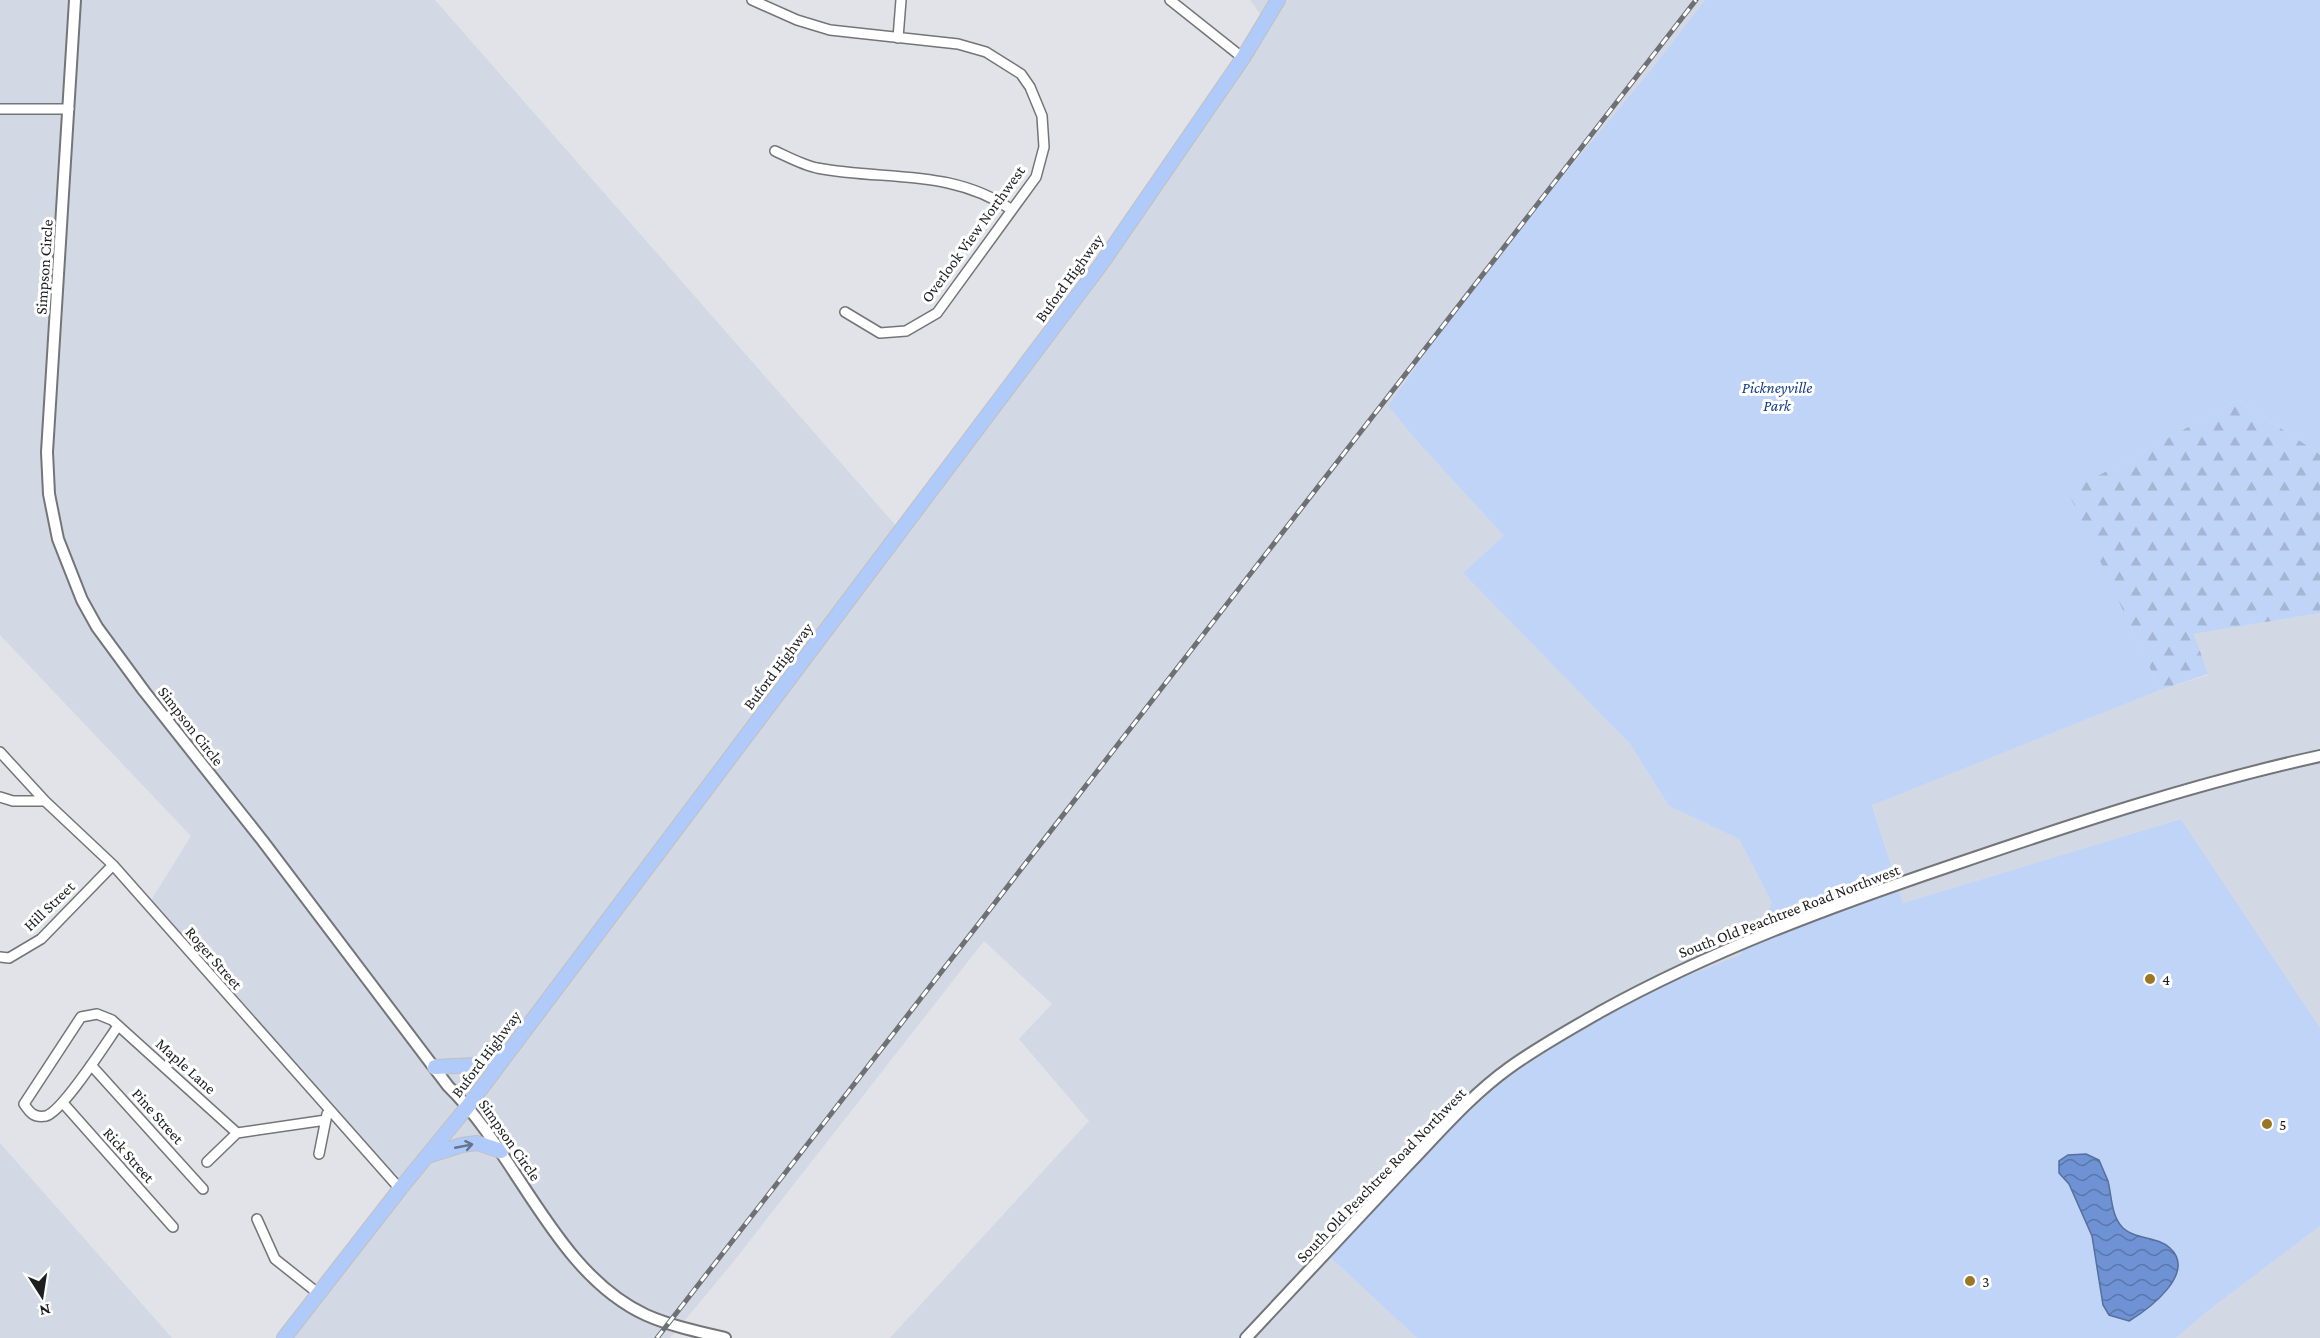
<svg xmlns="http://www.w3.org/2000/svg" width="2320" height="1338" viewBox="0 0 2320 1338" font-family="'Crimson Pro',serif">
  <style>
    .built { fill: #d2d8e4 }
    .forest { fill: url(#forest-firs) }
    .park { fill: #c0d4f8 }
    .water { fill: url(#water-waves); stroke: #566f9d; stroke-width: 1.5 }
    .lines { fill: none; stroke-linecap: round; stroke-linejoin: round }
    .minor-casing { stroke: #737579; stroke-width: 12 }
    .tertiary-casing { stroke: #737579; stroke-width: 14 }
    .primary-casing { stroke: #c0c0c1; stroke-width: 16 }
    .minor { stroke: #fff; stroke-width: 9 }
    .tertiary { stroke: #fff; stroke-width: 10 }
    .primary { stroke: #b0caf9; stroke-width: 14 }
    .rail-casing { stroke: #6e7073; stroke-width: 5 }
    .rail { stroke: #fff; stroke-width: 3; stroke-dasharray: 9; stroke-linecap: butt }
    .oneway { stroke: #66748c }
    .poi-dot { fill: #9d7623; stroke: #fff; stroke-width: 2 }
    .labels { text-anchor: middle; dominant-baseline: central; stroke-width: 6; stroke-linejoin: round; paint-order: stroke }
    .street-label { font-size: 16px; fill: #1d1e20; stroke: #fff }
    .park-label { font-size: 16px; font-style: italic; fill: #153d89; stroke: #fff }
    .poi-label { font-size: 16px; fill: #1d1e20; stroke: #fff; text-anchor: start }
  </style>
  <defs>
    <pattern id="forest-firs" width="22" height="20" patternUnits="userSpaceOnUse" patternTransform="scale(1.5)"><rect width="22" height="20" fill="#c0d4f8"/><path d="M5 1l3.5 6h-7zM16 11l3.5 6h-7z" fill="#a5b6d4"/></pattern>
    <pattern id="water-waves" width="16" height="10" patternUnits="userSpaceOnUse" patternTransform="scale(1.5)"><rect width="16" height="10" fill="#6e92d3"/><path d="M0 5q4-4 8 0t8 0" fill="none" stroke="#5a77ab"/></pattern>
  </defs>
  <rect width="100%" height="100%" fill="#e1e3e8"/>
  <path class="built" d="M0,0h435l462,527 264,-350 103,-158 -14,-19h455l-55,71 -167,201 -95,134 29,35 88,96 -42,36 167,171 39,62 70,33 33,64 -32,52 -73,29 -60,31 -75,45 -35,26 -65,60 -102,111 87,81h-527l199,-217 -70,-82 33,-35 -68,-63 -254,325 -60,72h-387l119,-142 -255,-289 44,-71 -191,-201z
    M2320,613v415l-139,-209 -278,84 -31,-99 288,-114 48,-15 -14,-41z
    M0,1143l172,195h-172z
    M2320,1226v112h-144l33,-28z"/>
  <path class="forest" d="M2238,400l82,54v159l-126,21 14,40 -48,16 -93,-198z"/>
  <path class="park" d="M1705,0h615v454l-82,-54 -170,92 92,198 -288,115 31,98 278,-84 139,209v198l-111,84 -33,28h-759l-87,-81 102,-111 65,-60 35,-26 75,-45 60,-31 73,-29 32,-52 -33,-64 -70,-33 -39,-62 -167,-171 41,-37 -87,-95 -29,-35 95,-134 167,-201z"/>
  <path class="water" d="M2086,1154l13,6c3,7 6,14 9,21 4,16 3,35 15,47 13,12 34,8 47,20 27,25 -21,61 -41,73l-20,-6 -6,-10 -11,-69 -23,-52 -10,-11v-12l9,-6z"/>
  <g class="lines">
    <defs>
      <path id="minor" d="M752,0l45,20 33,10 128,14 28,8 35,22 9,13 12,29 2,31 -8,30 -99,136 -31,18 -26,2 -35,-21
        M1170,0l73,58
        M898,38l3,-38
        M0,109h69
        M775,151c13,6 28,14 42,17 68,13 135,0 195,42
        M0,752l45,49 68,64 287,324
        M0,797l13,4h32
        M0,957l9,1 32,-19 72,-74
        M118,1026c-12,17 -55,85 -72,90 -12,2 -16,-3 -22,-12l57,-87 16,-3 15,6 125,113 89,-13
        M91,1065l112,124
        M63,1103l110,124
        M319,1154l8,-40
        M207,1162l30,-29
        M257,1219l18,40 44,35"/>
      <path id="tertiary" d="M75,0l-28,452 2,42 9,45 24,61 15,27 47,64 118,149 186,246c70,68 107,187 198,229 25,11 53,17 79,23
        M1246,1338c53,-56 106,-113 159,-170 33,-34 65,-72 104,-100 29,-21 60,-38 91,-56 112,-62 232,-106 353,-147 120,-41 243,-82 367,-109"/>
      <path id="primary" d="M435,1067l39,-2 35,-15
        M427,1156l35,-11 15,-2 24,8
        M284,1338l116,-149 68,-83 634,-843 141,-205 35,-58"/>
    </defs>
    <use href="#minor" class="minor-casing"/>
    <use href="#tertiary" class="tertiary-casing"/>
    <use href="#primary" class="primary-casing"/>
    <use href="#minor" class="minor"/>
    <use href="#tertiary" class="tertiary"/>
    <use href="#primary" class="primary"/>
    <defs>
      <path id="rail" d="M657,1338l1039,-1338"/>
    </defs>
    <use href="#rail" class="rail-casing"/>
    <use href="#rail" class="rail"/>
  </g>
  <defs><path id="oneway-shaft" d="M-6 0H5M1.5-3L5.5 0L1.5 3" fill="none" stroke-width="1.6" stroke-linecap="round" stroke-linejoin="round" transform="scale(1.5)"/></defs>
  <use class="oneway" href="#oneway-shaft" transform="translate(464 1146) rotate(-11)"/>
  <g class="poi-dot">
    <circle cx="2150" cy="979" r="6"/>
    <circle cx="2267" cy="1124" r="6"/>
    <circle cx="1970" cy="1281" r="6"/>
  </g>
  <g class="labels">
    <g class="street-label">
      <text transform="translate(973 234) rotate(-54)">Overlook View Northwest</text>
      <text transform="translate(44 267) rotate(-86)">Simpson Circle</text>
      <text transform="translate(1069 278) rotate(-54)">Buford Highway</text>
      <text transform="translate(778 666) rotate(-53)">Buford Highway</text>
      <text transform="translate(191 726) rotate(52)">Simpson Circle</text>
      <text transform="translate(49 906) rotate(-44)">Hill Street</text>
      <text transform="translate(1789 911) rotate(-21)">South Old Peachtree Road Northwest</text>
      <text transform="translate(214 958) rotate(49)">Roger Street</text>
      <text transform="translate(486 1054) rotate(-53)">Buford Highway</text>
      <text transform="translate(186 1066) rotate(42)">Maple Lane</text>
      <text transform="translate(158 1116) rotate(48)">Pine Street</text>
      <text transform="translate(510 1140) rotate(55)">Simpson Circle</text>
      <text transform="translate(129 1155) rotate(48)">Rick Street</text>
      <text transform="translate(1381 1175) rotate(-46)">South Old Peachtree Road Northwest</text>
    </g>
    <g class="park-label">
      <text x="1777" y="387">Pickneyville<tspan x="1777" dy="18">Park</tspan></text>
    </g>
    <g class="poi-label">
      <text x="2162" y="979">4</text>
      <text x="2279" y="1124">5</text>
      <text x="1982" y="1281">3</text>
    </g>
  </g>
  <g transform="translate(42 1296) rotate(168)" stroke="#ffffff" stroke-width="4.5" paint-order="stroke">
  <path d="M0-4.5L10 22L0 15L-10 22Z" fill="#1d1e20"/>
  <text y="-9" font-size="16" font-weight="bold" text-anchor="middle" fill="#1d1e20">N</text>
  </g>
</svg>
